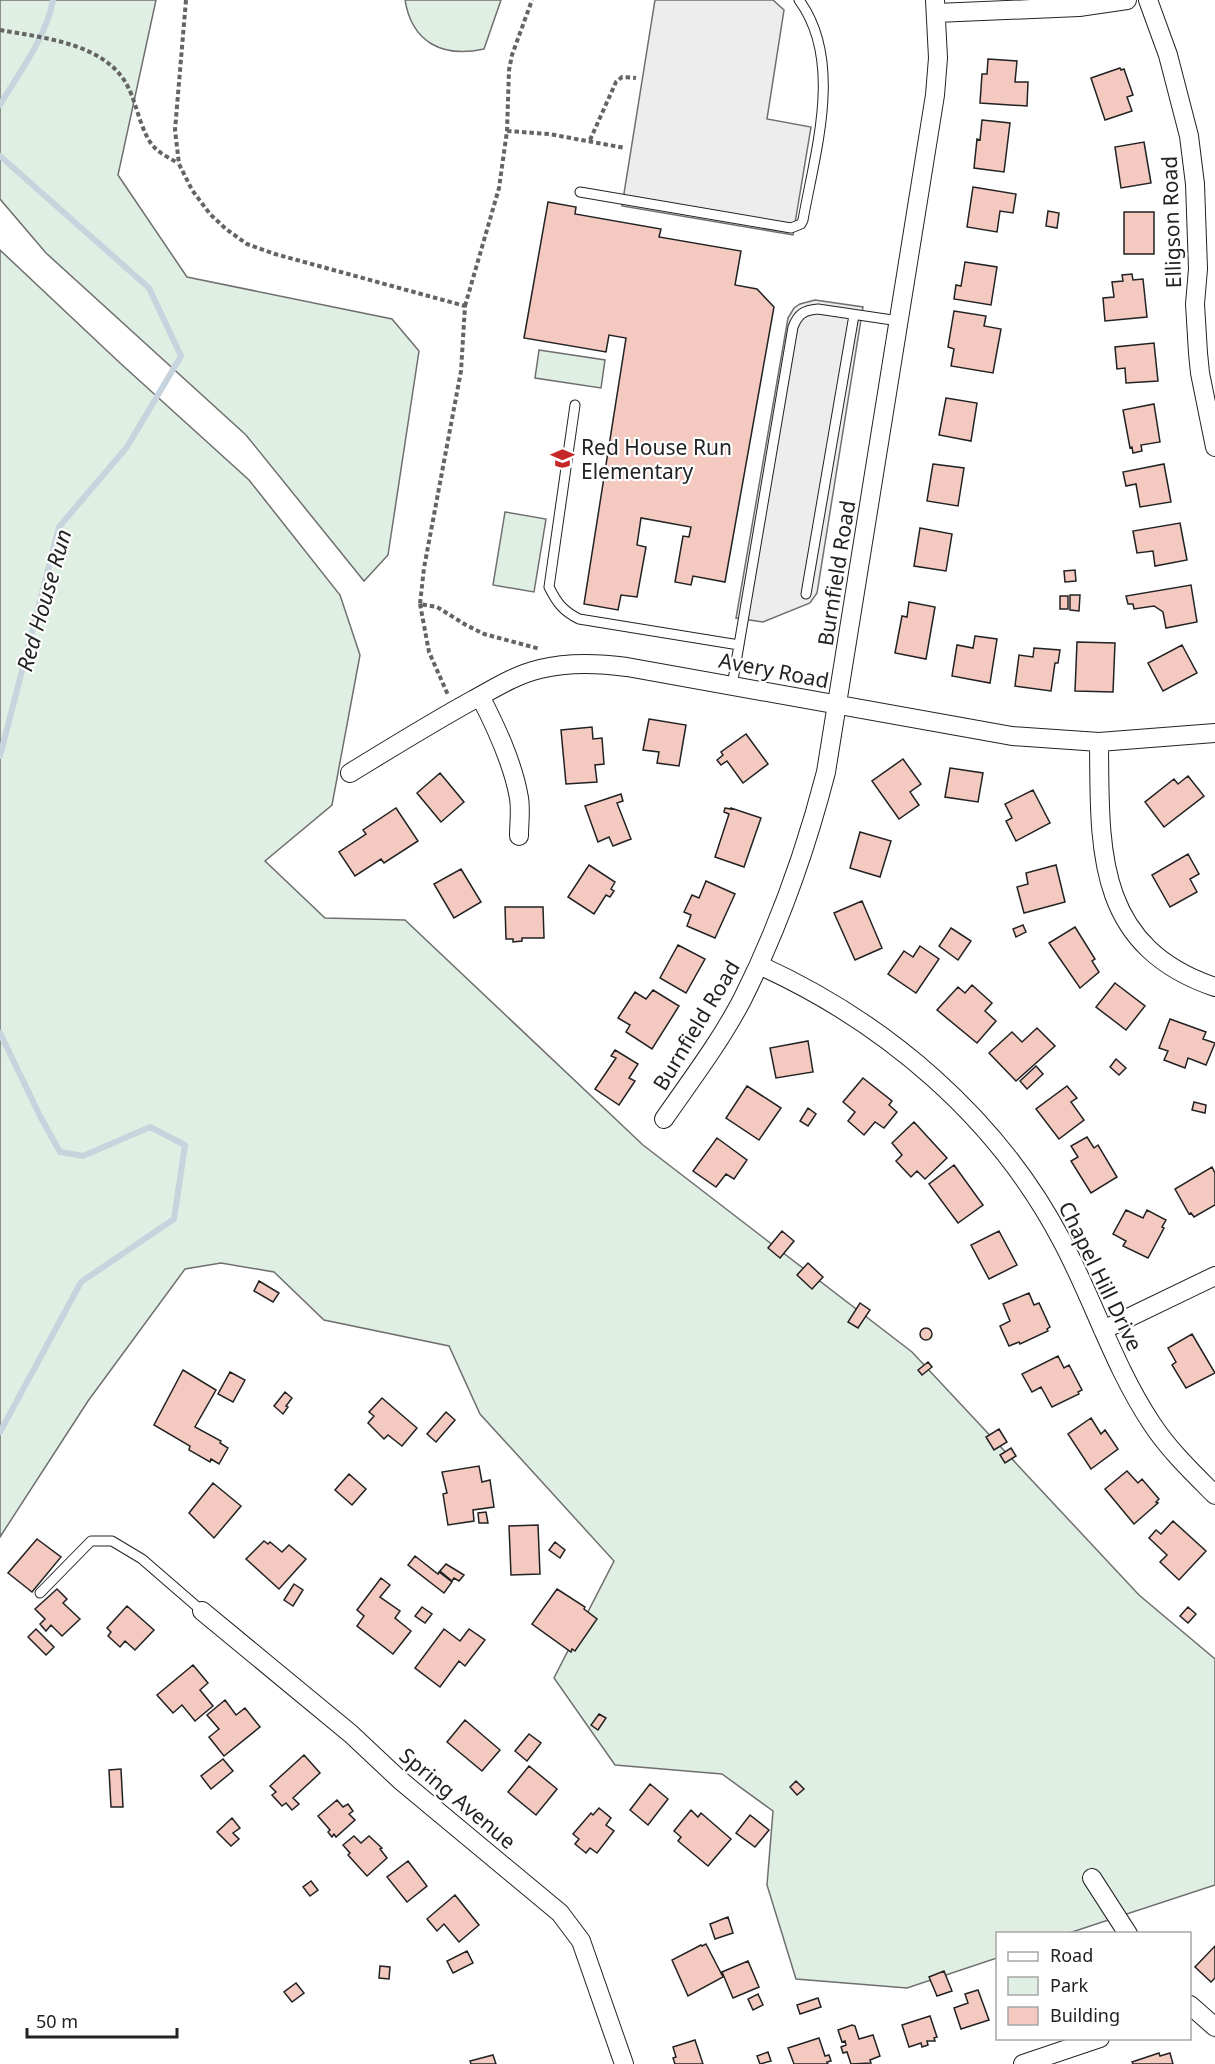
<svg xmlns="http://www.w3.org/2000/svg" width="1215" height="2064" viewBox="0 0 1215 2064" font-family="'Noto Sans',sans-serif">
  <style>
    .green { fill: #e0efe3; stroke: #6f6f6f; stroke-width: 1.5 }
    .parking { fill: #ededed; stroke: #6f6f6f; stroke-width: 1.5 }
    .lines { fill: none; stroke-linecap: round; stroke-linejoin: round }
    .stream { stroke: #c7d3dd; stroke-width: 6 }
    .building { fill: #f3c9c0; stroke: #222; stroke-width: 1.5 }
    .service-casing { stroke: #222; stroke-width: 11 }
    .minor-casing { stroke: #222; stroke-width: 20 }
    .path { stroke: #646464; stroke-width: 4; stroke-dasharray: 4.5 3; stroke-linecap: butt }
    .service { stroke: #fff; stroke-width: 9 }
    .minor { stroke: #fff; stroke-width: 18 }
    .labels { text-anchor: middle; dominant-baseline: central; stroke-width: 4.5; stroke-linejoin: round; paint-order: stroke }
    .street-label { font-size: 21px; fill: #222; stroke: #fff }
    .poi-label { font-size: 21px; fill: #222; stroke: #fff; text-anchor: start }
    .water-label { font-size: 22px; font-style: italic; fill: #222; stroke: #fff }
  </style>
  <rect width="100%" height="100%" fill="#fff"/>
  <path class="green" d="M0,0h156l-38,175 69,102 205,42 27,32 -31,204 -24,26 -118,-146 -200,-182 -46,-54z
    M405,0h96l-17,49c-41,9 -72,-6 -79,-49z
    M0,250l120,113 129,117 91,115 20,60 -28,150 -67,56 60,57 80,2 238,225 269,207 227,243 76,64v226l-146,48 -71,1 -1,24 -90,30 -111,-9 -29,-94 6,-74 -51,-37 -107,-9 -61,-87 60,-117 -134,-147 -31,-68 -125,-26 -50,-48 -53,-9 -36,6 -97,132 -88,136z
    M539,350l66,10 -4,28 -66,-10z
    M505,512l41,7 -12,73 -41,-7z"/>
  <path class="parking" d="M655,0h118l11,10 -17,109 44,8 -18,108 -171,-29z
    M815,300l48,7 -46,286 -7,10 -47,19 -27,-4 52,-300 6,-10 6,-4z"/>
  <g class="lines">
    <path class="stream" d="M0,105c18,-31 47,-69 53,-105
      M0,156l149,132 32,68 -54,91 -68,80 -59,229
      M0,1033l40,83 20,36 23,4 67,-29 35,18 -11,74 -93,63 -81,150"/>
  </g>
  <path class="building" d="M988,59l29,2 -2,21h13l-1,24 -47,-3 2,-29h5z
    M1120,68l1,2 3,-1 9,26 -6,2 5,14 -27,9 -14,-42z
    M982,120l28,3 -6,49 -30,-4 3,-29 3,1z
    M1144,142l7,41 -30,5 -6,-41z
    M973,187l43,7 -3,19 -13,-2 -3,21 -30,-5z
    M548,202l28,5 -1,7 86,15 -2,8 82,14 -6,34 22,4 17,18 -49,275 -32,-6 -2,9 -16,-3 8,-46 6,1 2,-10 -50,-9 -4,27 9,2 -9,50 -16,-2 -3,15 -34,-6 42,-266 -17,-3 -3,17 -82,-14z
    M1048,211l11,2 -2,15 -11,-2z
    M1124,212h30v42h-30z
    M965,262l32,5 -6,38 -37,-6 2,-14 5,1z
    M1132,274l1,6 10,-1 4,38 -42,4 -2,-23 11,-1 -2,-15 11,-1 -1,-6z
    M954,311l32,5 -2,10 17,3 -8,44 -42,-7 3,-17 -6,-2z
    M1154,343l4,38 -32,2 -1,-15 -8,1 -2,-22z
    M946,398l31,5 -6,38 -32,-6z
    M1154,404l6,38 -19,3 1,6 -9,2 -1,-6 -2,1 -7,-38z
    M933,464l31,4 -6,38 -31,-5z
    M1164,464l7,38 -31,5 -4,-23 -10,2 -3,-14z
    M1180,523l7,37 -32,6 -2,-15 -16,2 -4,-22z
    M920,528l32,6 -6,37 -32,-5z
    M1075,570l1,11 -11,1 -1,-11z
    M1191,585l6,37 -31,6 -3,-16 -9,-6 -20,3 -1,-5h-5l-2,-8z
    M1070,595h10l-1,16 -9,-1z
    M1060,596h8v13h-8z
    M909,602l26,5 -9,52 -31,-6 7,-37 5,1z
    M975,636l22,3 -7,44 -38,-7 5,-31 16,3z
    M1077,642l38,1 -2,49 -38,-1z
    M1182,645l15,28 -34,18 -15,-28z
    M1034,648l26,2 -2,13h-3l-4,28 -36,-5 4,-31 14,2z
    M649,719l37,6 -7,41 -22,-3 2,-11 -16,-2z
    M592,727l1,12 9,-1 2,26 -9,1 2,17 -31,2 -5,-54z
    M746,734l22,30 -25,19 -16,-22 -6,4 -4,-5 6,-5 -2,-3z
    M903,759l18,25 -11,8 9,13 -20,14 -27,-38z
    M950,768l33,5 -5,29 -33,-5z
    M440,773l24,29 -23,20 -24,-29z
    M1188,776l16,20 -40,31 -19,-25 29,-23 4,5z
    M1033,790l17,33 -34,18 -10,-20 6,-3 -7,-14z
    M621,794l2,7 -6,2 14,36 -18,7 -4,-9 -11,5 -13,-36z
    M396,808l22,33 -34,22 -3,-4 -26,17 -16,-24 27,-18 -3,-4z
    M725,808l6,1v-1l30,10 -17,49 -29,-10 14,-43 -5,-2z
    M860,832l31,9 -11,36 -30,-9z
    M1188,854l11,20 -9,5 7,13 -27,15 -18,-32z
    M589,865l26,17 -4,7 3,2 -4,6 -4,-2 -12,19 -26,-17z
    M1056,865l9,37 -41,11 -7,-26 11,-3 -2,-11z
    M461,869l20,33 -27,16 -20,-34z
    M706,881l29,13 -20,44 -28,-12 4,-11 -7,-3 8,-17 7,3z
    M862,901l20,47 -27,12 -21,-47z
    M505,907h38l1,31h-22v3l-9,1v-3h-7z
    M1023,925l3,7 -10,5 -3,-8z
    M1075,927l20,32 -3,2 7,11 -19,16 -31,-45z
    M951,928l20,13 -13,19 -19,-14z
    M678,945l27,14 -19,34 -26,-15z
    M920,946l19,13 -23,34 -28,-19 16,-23 9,6z
    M1115,983l30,23 -19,24 -30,-23z
    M972,985l20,18 -7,8 11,10 -19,22 -40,-33 21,-23 7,6z
    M653,990l26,16 -27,43 -26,-17 4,-7 -12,-7 17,-26 11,7z
    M1170,1019l36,13 -3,7 12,4 -9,22 -18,-7 -3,10 -21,-8 4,-9 -9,-3z
    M1037,1028l18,18 -39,35 -27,-28 23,-21 10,10z
    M808,1041l5,31 -37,6 -6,-30z
    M615,1050l23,14 -9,14 6,3 -16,24 -24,-16 21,-31 -5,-2z
    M1116,1059l10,9 -7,7 -9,-8z
    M1036,1066l7,8 -16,15 -7,-8z
    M863,1078l29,23 -3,4 8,7 -13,16 -9,-6 -11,13 -16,-14 7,-9 -12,-10z
    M747,1086l34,22 -22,32 -33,-22z
    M1067,1086l10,12 -6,4 13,18 -25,19 -23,-30z
    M1194,1102l12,3 -1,8 -13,-3z
    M808,1108l8,6 -8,12 -8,-5z
    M914,1122l33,36 -22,21 -8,-8 -6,6 -15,-16 6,-6 -10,-12z
    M1087,1137l7,11 4,-3 19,32 -26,16 -20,-32 7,-4 -7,-11z
    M717,1138l30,22 -13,19 -8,-5 -10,13 -23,-16z
    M954,1165l29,40 -25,18 -29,-39z
    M1212,1167l3,6v32l-21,12 -3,-4 -2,1 -14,-25z
    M1126,1210l17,8 4,-8 19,10 -4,7 2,1 -16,30 -25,-12 3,-5 -13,-7z
    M782,1231l12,10 -14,17 -12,-10z
    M999,1231l18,34 -28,14 -18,-34z
    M808,1263l15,14 -11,12 -15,-14z
    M259,1281l20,12 -6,9 -19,-11z
    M1029,1293l5,12 5,-2 11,24 -3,2 1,2 -28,13 -1,-2 -10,4 -9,-20 10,-5 -7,-17z
    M860,1303l10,7 -12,18 -10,-6z
    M920 1334a6 6 0 1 1 12 0a6 6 0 1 1-12 0Z
    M1192,1334l23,39 -29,15 -14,-23 4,-3 -8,-14z
    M1058,1356l6,12 5,-3 13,25 -4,2 1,2 -27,13 -11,-20 -9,5 -10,-18z
    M928,1362l4,5 -10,8 -4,-5z
    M183,1370l33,20 -21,37 26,14 -1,2 8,5 -9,16 -8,-5 -1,3 -21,-12 1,-4 -36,-21z
    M230,1372l15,8 -12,22 -15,-8z
    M285,1392l7,6 -6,8 2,1 -5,7 -9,-8z
    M382,1398l35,30 -15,18 -14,-11 -4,4 -16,-16 6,-7 -5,-4z
    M446,1412l9,8 -19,22 -9,-8z
    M1091,1418l10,16 4,-4 13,19 -27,20 -23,-35z
    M999,1429l8,13 -13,8 -8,-13z
    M1011,1448l5,8 -11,7 -5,-8z
    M479,1466l3,16 8,-2 4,27 -21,3 1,11 -26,4 -5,-31 4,-1 -5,-21z
    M1127,1471l11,12 4,-4 17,20 -3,3 2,1 -24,21 -29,-35z
    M349,1474l17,15 -14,16 -17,-15z
    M213,1483l28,23 -27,32 -25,-25z
    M486,1512l2,11h-9l-1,-10z
    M1173,1521l33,30 -27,29 -19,-18 7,-7 -18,-17 7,-8 5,4z
    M538,1525l2,49 -29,1 -2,-49z
    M37,1539l24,18 -29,35 -24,-19z
    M264,1541l4,3 2,-2 12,10 7,-7 17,14 -27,30 -33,-30z
    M555,1542l10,8 -5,8 -11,-8z
    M415,1556l23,18 1,-2 13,10 -8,11 -36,-28z
    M446,1564l18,11 -5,6 -5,-3 -2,3 -12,-10z
    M381,1578l9,7 -10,12 20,14 -5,7 16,13 -18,23 -36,-28 7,-10 -7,-6z
    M294,1584l9,6 -10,16 -9,-6z
    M57,1589l10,10 -4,4 17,16 -18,17 -11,-11 -5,6 -6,-7 5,-5 -10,-10z
    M557,1589l28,18 -1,2 13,10 -22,32 -3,-2 -1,3 -39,-28z
    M127,1606l27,24 -19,20 -10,-9 -5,6 -12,-11 3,-4 -4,-4z
    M422,1607l10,7 -7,9 -10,-7z
    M1188,1607l8,7 -8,9 -8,-7z
    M36,1629l18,18 -8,8 -18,-18z
    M444,1629l16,12 9,-12 16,11 -20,26 -6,-5 -19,26 -25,-19z
    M193,1665l15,18 -8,7 13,16 -18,15 -13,-16 -9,8 -16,-18z
    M225,1700l11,15 9,-7 15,19 -36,29 -15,-19 10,-8 -12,-14z
    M599,1714l7,4 -8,12 -7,-5z
    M465,1720l35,30 -18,21 -35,-29z
    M529,1734l12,9 -14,18 -12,-10z
    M304,1755l16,18 -27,25 6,6 -7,6 -6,-7 -4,3 -10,-11 4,-3 -6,-6z
    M223,1759l10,12 -22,18 -10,-13z
    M529,1766l28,23 -21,26 -28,-23z
    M121,1769l2,38h-12l-2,-37z
    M796,1781l8,8 -7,6 -7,-8z
    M650,1784l18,15 -20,26 -18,-15z
    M337,1800l6,7 5,-3 5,7 -4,3 6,6 -19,17 -2,-3 -2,3 -4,-5 2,-2 -12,-14z
    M599,1808l12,10 -5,7 8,6 -17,22 -7,-5 -4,5 -11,-9 4,-5 -6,-5 18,-21 2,2z
    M691,1810l7,7 3,-4 30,26 -23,27 -30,-25 3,-4 -7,-6z
    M750,1815l19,15 -14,17 -19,-14z
    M232,1818l8,10 -7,5 6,6 -8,7 -14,-14z
    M354,1836l7,7 8,-7 13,12 -2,1 7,9 -20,18 -19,-21 2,-2 -7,-8z
    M408,1861l19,25 -20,16 -20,-25z
    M311,1881l7,9 -8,6 -7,-9z
    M455,1895l24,30 -20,17 -15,-18 -7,7 -10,-12z
    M728,1917l5,16 -18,6 -5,-15z
    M706,1944l17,33 -35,19 -16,-36 29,-15 1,1z
    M1215,1946v32l-4,4 -16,-15z
    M467,1951l6,12 -20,10 -6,-12z
    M748,1961l11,26 -26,11 -11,-26z
    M380,1966l10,1 -1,12 -10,-1z
    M944,1971l8,20 -15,5 -8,-19z
    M296,1983l8,10 -12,9 -8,-10z
    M978,1990l11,30 -28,9 -7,-21 14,-5 -3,-9z
    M758,1994l5,11 -10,5 -5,-11z
    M818,1998l3,9 -21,7 -3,-9z
    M930,2016l7,21 -3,1 1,3h-8l1,4 -6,2 -1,-4 -12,4 -7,-22z
    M852,2025l3,1 4,13 14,-4 7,21 -10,4 1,3 -20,1 -4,-12 -4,1 -2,-6 5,-2 -1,-4 -3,1 -4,-12z
    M819,2038l6,18 4,-1 2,6 -4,1 1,2h-34l-6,-16z
    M695,2040l8,24h-28l-2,-6 3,-1 -3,-10z
    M768,2052l3,9 -11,3 -3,-8z
    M1159,2053l1,3 10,-3 3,11h-40l-1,-2z
    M493,2055l3,9h-25l-1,-3z"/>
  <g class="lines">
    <defs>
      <path id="service" d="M580,192l211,36 10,-4 2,-4c12,-68 41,-159 -4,-220
        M575,405l-26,182c8,16 14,24 30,32l160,26
        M806,594l48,-279
        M732,686l61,-359c5,-13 11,-17 25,-18l81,12
        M40,1593l51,-52h21l30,18 60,52"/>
      <path id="minor" d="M1148,0l20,55 21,81 6,48 3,85 -3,35 3,49 2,20 15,74
        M936,13l143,-6 48,-7
        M480,696c16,31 33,67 39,102 2,12 0,26 0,38
        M1099,742c1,106 -5,204 116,245
        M350,773c41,-25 81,-50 123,-73 22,-12 42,-25 67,-31 28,-7 58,-6 87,-2l385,69 87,6 116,-9
        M759,965c126,57 238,152 303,276 32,60 52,126 90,183 17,26 41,49 63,71
        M664,1119c27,-39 56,-77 78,-119 36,-72 64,-150 84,-228l109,-677 3,-37 -3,-58
        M1103,1330l112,-54
        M202,1611l149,123 49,46 160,133 21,28 43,123
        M1092,1878l36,56
        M1190,2005l25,22
        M1023,2064l77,-26"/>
    </defs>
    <use href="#service" class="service-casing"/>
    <use href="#minor" class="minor-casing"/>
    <path class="path" d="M186,0l-11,130 4,34 13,26 18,24 16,15 21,15 28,10 190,52 -4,65 -37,197 -4,36 17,3 29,18 18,9 56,15
      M0,30c43,8 108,13 129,59 8,16 13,47 26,59 6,6 16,11 23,15
      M507,131l42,3 76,14
      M590,140l26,-58 6,-5 14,1
      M465,306l34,-118 8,-57 2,-61 3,-15 20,-55
      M420,604l9,48 19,43"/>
    <use href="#service" class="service"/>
    <use href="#minor" class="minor"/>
  </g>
  <defs>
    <symbol id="school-bare" viewBox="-9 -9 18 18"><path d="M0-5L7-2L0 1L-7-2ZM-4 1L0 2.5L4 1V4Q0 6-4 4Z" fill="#c62828" stroke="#fff" stroke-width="2.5" paint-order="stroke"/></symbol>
  </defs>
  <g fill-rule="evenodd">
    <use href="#school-bare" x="546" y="442" width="33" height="33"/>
  </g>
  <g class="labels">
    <g class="street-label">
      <text transform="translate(1171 222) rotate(-92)">Elligson Road</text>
      <text transform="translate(836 573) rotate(-81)">Burnfield Road</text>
      <text transform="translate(774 670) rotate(11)">Avery Road</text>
      <text transform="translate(696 1025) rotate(-59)">Burnfield Road</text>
      <text transform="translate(1101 1276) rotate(64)">Chapel Hill Drive</text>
      <text transform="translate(458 1798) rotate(40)">Spring Avenue</text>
    </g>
    <g class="poi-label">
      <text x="581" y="447">Red House Run<tspan x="581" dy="24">Elementary</tspan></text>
    </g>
    <g class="water-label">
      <text transform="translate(43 600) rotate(-74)">Red House Run</text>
    </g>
  </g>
  <rect x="996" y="1932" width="195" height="108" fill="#ffffff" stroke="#a7a7a7" stroke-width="1.5"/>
  <rect x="1008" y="1952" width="30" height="9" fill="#ffffff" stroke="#a7a7a7" stroke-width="1.5"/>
  <text x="1050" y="1962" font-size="18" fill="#222222">Road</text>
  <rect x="1008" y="1977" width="30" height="18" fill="#e0efe3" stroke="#a7a7a7" stroke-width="1.5"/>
  <text x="1050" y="1992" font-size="18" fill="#222222">Park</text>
  <rect x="1008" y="2007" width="30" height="18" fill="#f3c9c0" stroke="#a7a7a7" stroke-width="1.5"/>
  <text x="1050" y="2022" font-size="18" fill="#222222">Building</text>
  <path d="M27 2028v9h150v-9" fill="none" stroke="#222222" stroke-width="3"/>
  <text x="36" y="2028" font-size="18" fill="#222222" stroke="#ffffff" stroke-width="4.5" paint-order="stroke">50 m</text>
</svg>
